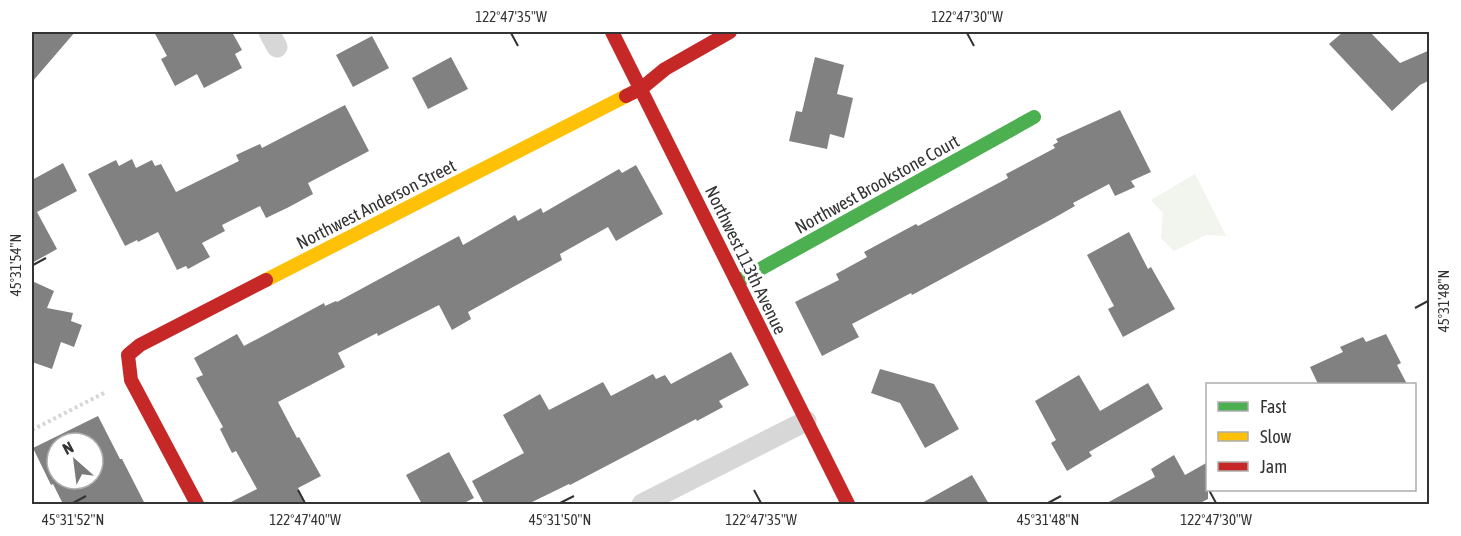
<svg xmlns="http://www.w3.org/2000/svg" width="1461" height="536" viewBox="0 0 1461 536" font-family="'Asap Condensed',sans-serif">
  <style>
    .green { fill: #f1f5ed }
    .building { fill: #818181; fill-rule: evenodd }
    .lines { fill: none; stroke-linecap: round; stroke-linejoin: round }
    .path { stroke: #d6d6d6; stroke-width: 4; stroke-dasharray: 3 3; stroke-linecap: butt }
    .street { stroke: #d7d7d7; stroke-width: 21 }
    .fast { stroke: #4caf50; stroke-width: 14 }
    .slow { stroke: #ffc107; stroke-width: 14 }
    .jam { stroke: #c62828; stroke-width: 14 }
    .ticks { fill: none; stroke: #333; stroke-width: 2 }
    .labels { text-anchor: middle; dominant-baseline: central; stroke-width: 6; stroke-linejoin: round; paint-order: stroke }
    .street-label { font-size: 18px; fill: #333; stroke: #fff }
    .neatline { fill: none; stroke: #333; stroke-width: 2 }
    .ticks-label { font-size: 15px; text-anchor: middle; fill: #333 }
  </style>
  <rect width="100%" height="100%" fill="#fff"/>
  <path class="green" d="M1195,174l31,62 -20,-1 -32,16 -13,-13 2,-25 -12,-13z"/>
  <path class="building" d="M32,32h43l-43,50z
    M154,32h78l10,18 -7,4 7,14 -38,20 -7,-14 -22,12 -14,-27 6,-3z
    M1343,32h27l30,31 30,-13v30l-10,5 -28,26 -63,-67z
    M372,36l17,32 -36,19 -17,-32z
    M451,57l17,32 -40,20 -16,-31z
    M815,57l29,8 -7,29 16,4 -9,40 -14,-4 -3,15 -38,-8 7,-30 6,1z
    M345,105l24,46 -61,32 5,11 -24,13 -23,11 -6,-12 -38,19 3,6 -23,12 8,14 -22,12 -2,-3 -9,4 -19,-38 -20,10 -1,-2 -12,6 -37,-72 28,-14 3,6 13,-7 4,9 16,-8 3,6 6,-2 15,28 63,-31 -3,-6 24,-11 2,4z
    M1120,110l31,62 -20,9 4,6 -20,9 -6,-12 -36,19 2,3 -21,12 -142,77 -1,-2 -59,31 7,13 -37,19 -27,-54 44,-22 -3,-6 31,-17 -3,-5 52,-28 2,2 90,-48 -2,-4 49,-26 -2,-3 5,-3 -2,-3z
    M63,163l14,28 -40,21 20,37 -25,14v-83z
    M636,165l27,49 -47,27 -8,-14 -48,27 2,6 -94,52 3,7 -19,11 -13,-25 -61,31 -1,-3 -39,20 7,14 -67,35 19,36 2,-1 22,39 -23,12 8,16h-79l30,-15 -21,-38 -4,2 -12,-24 3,-2 -27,-49 7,-3 -9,-17 43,-24 7,12 80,-43 1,3 11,-5 1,1 122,-66 4,9 52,-30 3,6 23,-13 2,5 76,-44 3,4z
    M1129,232l19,37 3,-2 24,42 -52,28 -15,-28 6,-3 -27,-51z
    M32,281l22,10 -7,17 26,5 -2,8 11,4 -8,22 -13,-5 -9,27 -20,-7z
    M1386,334l15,29 -4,2 10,19h-89l-8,-17 33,-15 -3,-5 23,-10 3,5z
    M731,352l18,33 -30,16 4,6 -26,14 -1,-2 -126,66 -1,-1 -41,20h-44l-12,-23 52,-28 -21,-38 37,-21 9,16 54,-28 8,14 42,-22 3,5 9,-4 6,9z
    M880,369l54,15 25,45 -34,19 -25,-45 -29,-10z
    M1079,375l21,36 48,-28 15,26 -74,43 3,4 -25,15 -16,-28 5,-3 -21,-39z
    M98,416l22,43h2l23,45h-82l-10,-20 -2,1 -18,-37zM57,443h36v36h-36z
    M449,452l25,46 -12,6h-40l-16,-29z
    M1174,455l11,20 23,-13v37l-10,5h-93l50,-27 -4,-8z
    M972,475l17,29h-69z"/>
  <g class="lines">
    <path class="path" d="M32,430l74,-38"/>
    <path class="street" d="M269,32l8,15
      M642,504l164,-83"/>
    <path class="fast" d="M737,282l297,-165"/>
    <path class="slow" d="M266,280l360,-184"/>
    <path class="jam" d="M612,32l236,472
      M626,96l16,-8 23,-19 65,-37
      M197,504l-66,-124 -3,-25 12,-10 126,-65"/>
  </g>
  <path class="ticks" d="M511,33l7,13M967,33l7,13M33,265l13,-7M1415,308l13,-7M298,490l7,13M754,490l7,13M1209,490l7,13M73,503l13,-7M560,503l14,-7M1048,503l13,-7"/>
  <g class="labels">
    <g class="street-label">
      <text transform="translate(877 184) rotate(-29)">Northwest Brookstone Court</text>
      <text transform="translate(376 204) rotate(-27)">Northwest Anderson Street</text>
      <text transform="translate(746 260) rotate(64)">Northwest 113th Avenue</text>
    </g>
  </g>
  <rect width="1461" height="536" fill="none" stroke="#ffffff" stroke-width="66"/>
  <rect x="1206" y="383" width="210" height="108" fill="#ffffff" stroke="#adadad" stroke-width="1.5"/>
  <rect x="1218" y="402" width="30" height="9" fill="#4caf50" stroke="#adadad" stroke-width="1.5"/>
  <text x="1260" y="413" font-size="18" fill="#333333">Fast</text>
  <rect x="1218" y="432" width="30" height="9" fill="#ffc107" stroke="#adadad" stroke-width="1.5"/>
  <text x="1260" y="443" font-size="18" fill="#333333">Slow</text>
  <rect x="1218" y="462" width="30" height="9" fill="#c62828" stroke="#adadad" stroke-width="1.5"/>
  <text x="1260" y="473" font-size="18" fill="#333333">Jam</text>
  <g transform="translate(75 461) rotate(332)"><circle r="28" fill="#ffffff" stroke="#adadad" stroke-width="1.5"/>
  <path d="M0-4.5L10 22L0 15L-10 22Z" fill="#7a7a7a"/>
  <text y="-9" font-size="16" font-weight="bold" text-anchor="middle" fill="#333333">N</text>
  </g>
  <rect x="33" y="33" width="1395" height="470" class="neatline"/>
  <g class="ticks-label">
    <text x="511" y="22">122°47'35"W</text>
    <text x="967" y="22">122°47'30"W</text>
    <text transform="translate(16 265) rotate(-90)" y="5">45°31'54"N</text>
    <text transform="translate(1444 301) rotate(-90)" y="5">45°31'48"N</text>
    <text x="73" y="525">45°31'52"N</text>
    <text x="305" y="525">122°47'40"W</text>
    <text x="560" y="525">45°31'50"N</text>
    <text x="761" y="525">122°47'35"W</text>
    <text x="1048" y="525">45°31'48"N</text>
    <text x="1216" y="525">122°47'30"W</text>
  </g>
</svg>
